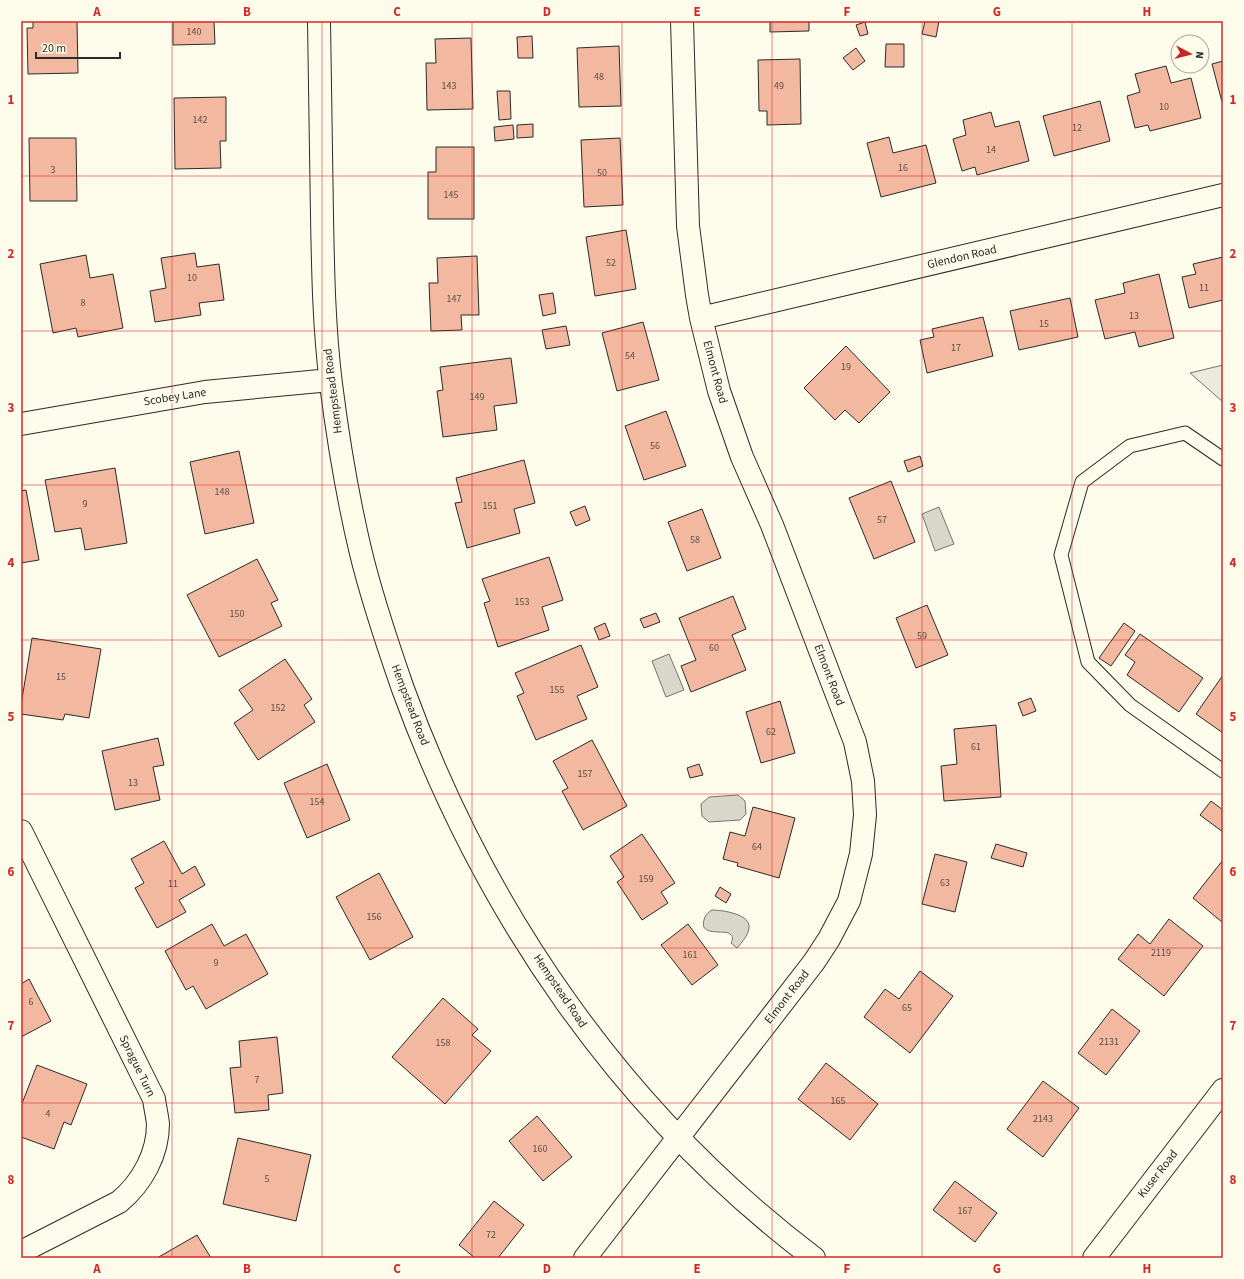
<svg xmlns="http://www.w3.org/2000/svg" width="1244" height="1279" viewBox="0 0 1244 1279" font-family="'Source Sans 3',sans-serif">
  <style>
    .green { fill: #ecebdb; stroke: #74746e }
    .water { fill: #d8d7c9; stroke: #74746e }
    .building { fill: #f2b8a0; stroke: #2b2b2b }
    .lines { fill: none; stroke-linecap: round; stroke-linejoin: round }
    .lane-casing { stroke: #2b2b2b; stroke-width: 15 }
    .street-casing { stroke: #2b2b2b; stroke-width: 24 }
    .secondary-casing { stroke: #2b2b2b; stroke-width: 24 }
    .lane { stroke: #fdfbea; stroke-width: 13 }
    .street { stroke: #fdfbea; stroke-width: 22 }
    .secondary { stroke: #fdfbea; stroke-width: 22 }
    .grid { fill: none; stroke: #d62828; stroke-width: 1; stroke-opacity: 0.55 }
    .labels { text-anchor: middle; dominant-baseline: central; stroke-width: 3; stroke-linejoin: round; paint-order: stroke }
    .number-label { font-size: 10px; fill: #5d4e48 }
    .street-label { font-size: 12px; fill: #2b2b2b; stroke: #fdfbea }
    .neatline { fill: none; stroke: #d62828; stroke-width: 1.5 }
    .grid-label { font-size: 13px; text-anchor: middle; font-weight: bold; fill: #d62828 }
  </style>
  <rect width="100%" height="100%" fill="#fdfbea"/>
  <path class="green" d="M1223,365v37l-33,-29z"/>
  <path class="water" d="M939,507l15,37 -19,7 -13,-37z
    M669,654l15,36 -18,7 -14,-36z
    M738,795l7,6 1,13 -6,6 -31,2 -7,-6 -1,-12 8,-7z
    M712,910c10,0 39,4 37,18 -1,8 -7,14 -12,20l-6,-5c2,-4 2,-7 -1,-9 -5,-5 -34,4 -25,-17 2,-4 4,-5 7,-7z"/>
  <path class="building" d="M33,21h44l1,52 -50,1 -1,-46h6z
    M173,21h41l1,23 -42,1z
    M770,21h39v10l-39,1z
    M925,21h14l-3,16 -14,-3z
    M865,22l3,12 -8,2 -4,-11z
    M532,36l1,22h-15l-1,-21z
    M471,38l2,71 -46,1 -1,-47h10l-1,-24z
    M886,44h18v23h-19z
    M619,46l2,60 -42,1 -2,-59z
    M856,48l9,13 -12,9 -10,-12z
    M800,59l1,65 -34,1v-14h-8l-1,-51z
    M1223,61v41h-1l-10,-38z
    M1166,66l5,17 20,-5 10,40 -51,13 -2,-6 -13,3 -8,-32 13,-4 -5,-18z
    M497,91h13l1,28 -12,1z
    M226,97v44h-6l1,27 -46,1 -1,-71z
    M1100,101l10,40 -56,15 -11,-40z
    M991,112l4,15 24,-6 10,40 -52,14 -2,-8 -13,4 -9,-32 13,-4 -3,-15z
    M533,124v13l-16,1v-13z
    M513,125l1,14 -19,2 -1,-14z
    M889,137l4,16 33,-8 10,38 -55,14 -14,-54z
    M29,138h47l1,63h-47z
    M620,138l3,67 -39,2 -3,-67z
    M436,147h38v72h-46v-47h8z
    M626,230l10,59 -41,7 -9,-59z
    M195,253l2,14 22,-3 5,36 -25,3 2,12 -46,7 -5,-31 16,-3 -5,-30z
    M86,255l4,23 23,-4 10,54 -45,9 -2,-9 -23,5 -13,-69z
    M477,256l2,59h-18l1,15 -31,1 -2,-48h9l-1,-25z
    M1223,257v43l-34,8 -7,-31 14,-3 -3,-10z
    M1159,274l15,64 -35,9 -4,-15 -30,7 -10,-39 30,-7 -2,-10z
    M553,293l3,20 -13,3 -4,-21z
    M1070,298l8,39 -59,13 -9,-39z
    M983,317l10,39 -66,17 -7,-33 14,-3 -2,-8z
    M643,322l16,58 -42,11 -15,-58z
    M566,326l4,19 -24,4 -4,-19z
    M846,346l44,46 -31,31 -14,-13 -10,10 -31,-32z
    M511,358l6,45 -23,3 3,24 -54,7 -6,-46 6,-1 -3,-23z
    M666,411l20,55 -42,14 -19,-54z
    M239,451l15,72 -49,11 -15,-72z
    M920,456l3,10 -15,6 -4,-11z
    M524,460l11,43 -21,6 6,24 -53,15 -12,-45 7,-1 -6,-24z
    M115,468l12,75 -42,7 -4,-22 -26,4 -10,-52z
    M891,481l24,61 -41,17 -25,-61z
    M26,490l13,70 -18,3v-72z
    M585,506l5,14 -14,6 -6,-14z
    M702,509l19,49 -34,13 -19,-49z
    M549,557l14,43 -21,7 7,23 -51,17 -14,-44 6,-2 -8,-22z
    M257,559l21,41 -7,3 11,23 -63,31 -32,-62z
    M733,596l13,33 -14,6 14,35 -55,22 -10,-26 15,-6 -17,-42z
    M927,605l21,50 -32,13 -20,-50z
    M656,613l4,9 -16,6 -4,-9z
    M605,623l5,13 -11,4 -5,-12z
    M1124,623l11,8 -24,35 -12,-8z
    M1140,634l63,44 -24,34 -52,-37 8,-13 -10,-7z
    M32,638l69,11 -12,69 -24,-4 -2,6 -42,-6v-9z
    M581,645l17,42 -21,9 10,23 -51,21 -19,-44 7,-3 -9,-20z
    M285,659l27,40 -8,6 11,17 -57,38 -24,-37 19,-13 -14,-20z
    M1223,675v58l-27,-19z
    M1031,698l5,13 -13,5 -5,-13z
    M780,701l15,52 -34,10 -15,-51z
    M996,725l5,72 -57,4 -3,-35 16,-2 -3,-35z
    M158,738l6,27 -11,2 7,33 -45,10 -13,-59z
    M592,740l35,66 -44,24 -21,-39 6,-3 -15,-27z
    M327,764l23,56 -43,18 -23,-55z
    M699,764l4,11 -13,3 -3,-10z
    M1211,801l12,9v22l-23,-17z
    M753,807l42,11 -16,60 -42,-12 1,-3 -15,-4 7,-27 15,4z
    M642,834l33,49 -14,9 7,11 -26,17 -25,-38 7,-5 -14,-21z
    M164,841l18,33 13,-8 10,19 -26,15 7,12 -29,16 -22,-40 9,-5 -13,-24z
    M996,844l31,9 -4,14 -32,-9z
    M935,854l32,8 -12,50 -33,-8z
    M1223,860v60l-1,2 -29,-24z
    M379,873l34,64 -43,23 -34,-63z
    M720,887l11,7 -5,9 -11,-7z
    M1169,919l34,27 -39,50 -46,-37 20,-25 12,10z
    M212,924l12,22 22,-12 22,40 -62,35 -13,-23 -7,4 -21,-39z
    M688,924l30,41 -26,20 -31,-40z
    M920,971l33,25 -43,57 -46,-36 21,-28 14,10z
    M29,979l22,42 -30,16v-53z
    M443,998l35,31 -6,6 19,16 -46,53 -53,-47z
    M1112,1009l28,22 -34,44 -28,-22z
    M277,1037l6,56 -15,2 1,15 -34,3 -5,-45 11,-1 -2,-26z
    M826,1063l52,41 -28,36 -52,-41z
    M37,1065l50,19 -16,41 -7,-3 -10,27 -33,-12v-31z
    M1043,1081l36,27 -36,49 -36,-28z
    M537,1116l35,41 -29,24 -34,-40z
    M238,1138l73,17 -15,66 -73,-17z
    M955,1181l42,32 -22,29 -42,-32z
    M494,1201l30,24 -26,33h-23l-16,-13z
    M197,1235l14,23h-54z"/>
  <g class="lines">
    <defs>
      <path id="lane" d="M1223,459l-38,-26 -55,13 -48,36 -21,73 27,107 42,43 93,66"/>
      <path id="street" d="M319,21c1,65 2,130 3,195 1,56 2,112 9,168 7,55 16,110 29,165 11,47 27,94 43,140 82,225 219,424 411,569
        M701,318l522,-123
        M21,424l184,-32 125,-12
        M21,831l133,268c1,8 3,16 4,25 0,30 -16,59 -39,78l-98,50
        M585,1258l229,-296 15,-23 20,-38 12,-47 4,-39 -2,-34 -8,-39 -83,-217 -30,-68 -23,-66 -18,-73 -4,-23 -9,-69 -6,-205"/>
      <path id="secondary" d="M1094,1258l129,-168"/>
    </defs>
    <use href="#lane" class="lane-casing"/>
    <use href="#street" class="street-casing"/>
    <use href="#secondary" class="secondary-casing"/>
    <use href="#lane" class="lane"/>
    <use href="#street" class="street"/>
    <use href="#secondary" class="secondary"/>
  </g>
  <path class="grid" d="M172,21v1237M322,21v1237M472,21v1237M622,21v1237M772,21v1237M922,21v1237M1072,21v1237M21,176h1202M21,331h1202M21,485h1202M21,640h1202M21,794h1202M21,948h1202M21,1103h1202"/>
  <g class="labels">
    <g class="number-label">
      <text x="194" y="32">140</text>
      <text x="599" y="77">48</text>
      <text x="449" y="86">143</text>
      <text x="779" y="86">49</text>
      <text x="1164" y="107">10</text>
      <text x="200" y="120">142</text>
      <text x="1077" y="128">12</text>
      <text x="991" y="150">14</text>
      <text x="903" y="168">16</text>
      <text x="53" y="170">3</text>
      <text x="602" y="173">50</text>
      <text x="451" y="195">145</text>
      <text x="611" y="263">52</text>
      <text x="192" y="278">10</text>
      <text x="1204" y="288">11</text>
      <text x="454" y="299">147</text>
      <text x="83" y="303">8</text>
      <text x="1134" y="316">13</text>
      <text x="1044" y="324">15</text>
      <text x="956" y="348">17</text>
      <text x="630" y="356">54</text>
      <text x="846" y="367">19</text>
      <text x="477" y="397">149</text>
      <text x="655" y="446">56</text>
      <text x="222" y="492">148</text>
      <text x="85" y="504">9</text>
      <text x="490" y="506">151</text>
      <text x="882" y="520">57</text>
      <text x="695" y="540">58</text>
      <text x="522" y="602">153</text>
      <text x="237" y="614">150</text>
      <text x="922" y="636">59</text>
      <text x="714" y="648">60</text>
      <text x="61" y="677">15</text>
      <text x="557" y="690">155</text>
      <text x="278" y="708">152</text>
      <text x="771" y="732">62</text>
      <text x="976" y="747">61</text>
      <text x="585" y="774">157</text>
      <text x="133" y="783">13</text>
      <text x="317" y="802">154</text>
      <text x="757" y="847">64</text>
      <text x="646" y="879">159</text>
      <text x="945" y="883">63</text>
      <text x="173" y="884">11</text>
      <text x="374" y="917">156</text>
      <text x="1161" y="953">2119</text>
      <text x="690" y="955">161</text>
      <text x="216" y="963">9</text>
      <text x="31" y="1002">6</text>
      <text x="907" y="1008">65</text>
      <text x="1109" y="1042">2131</text>
      <text x="443" y="1043">158</text>
      <text x="257" y="1080">7</text>
      <text x="838" y="1101">165</text>
      <text x="48" y="1114">4</text>
      <text x="1043" y="1119">2143</text>
      <text x="540" y="1149">160</text>
      <text x="267" y="1179">5</text>
      <text x="965" y="1211">167</text>
      <text x="491" y="1235">72</text>
    </g>
    <g class="street-label">
      <text transform="translate(962 257) rotate(-13)">Glendon Road</text>
      <text transform="translate(715 372) rotate(75)">Elmont Road</text>
      <text transform="translate(333 391) rotate(-97)">Hempstead Road</text>
      <text transform="translate(175 397) rotate(-9)">Scobey Lane</text>
      <text transform="translate(829 675) rotate(69)">Elmont Road</text>
      <text transform="translate(410 705) rotate(69)">Hempstead Road</text>
      <text transform="translate(560 991) rotate(56)">Hempstead Road</text>
      <text transform="translate(787 997) rotate(-52)">Elmont Road</text>
      <text transform="translate(137 1066) rotate(64)">Sprague Turn</text>
      <text transform="translate(1158 1174) rotate(-52)">Kuser Road</text>
    </g>
  </g>
  <rect width="1244" height="1279" fill="none" stroke="#fdfbea" stroke-width="44"/>
  <g transform="translate(1190 54) rotate(97)"><circle r="19" fill="#fdfbea" stroke="#a9a89e"/>
  <path d="M0-3L7 15L0 10L-7 15Z" fill="#c62828"/>
  <text y="-6" font-size="11" font-weight="bold" text-anchor="middle" fill="#2b2b2b">N</text>
  </g>
  <path d="M36 52v6h84v-6" fill="none" stroke="#2b2b2b" stroke-width="2"/>
  <text x="42" y="52" font-size="12" fill="#2b2b2b" stroke="#fdfbea" stroke-width="3" paint-order="stroke">20 m</text>
  <rect x="22" y="22" width="1200" height="1235" class="neatline"/>
  <g class="grid-label">
    <text x="97" y="16">A</text>
    <text x="247" y="16">B</text>
    <text x="397" y="16">C</text>
    <text x="547" y="16">D</text>
    <text x="697" y="16">E</text>
    <text x="847" y="16">F</text>
    <text x="997" y="16">G</text>
    <text x="1147" y="16">H</text>
    <text x="11" y="104">1</text>
    <text x="1233" y="104">1</text>
    <text x="11" y="258">2</text>
    <text x="1233" y="258">2</text>
    <text x="11" y="412">3</text>
    <text x="1233" y="412">3</text>
    <text x="11" y="567">4</text>
    <text x="1233" y="567">4</text>
    <text x="11" y="721">5</text>
    <text x="1233" y="721">5</text>
    <text x="11" y="876">6</text>
    <text x="1233" y="876">6</text>
    <text x="11" y="1030">7</text>
    <text x="1233" y="1030">7</text>
    <text x="11" y="1184">8</text>
    <text x="1233" y="1184">8</text>
    <text x="97" y="1273">A</text>
    <text x="247" y="1273">B</text>
    <text x="397" y="1273">C</text>
    <text x="547" y="1273">D</text>
    <text x="697" y="1273">E</text>
    <text x="847" y="1273">F</text>
    <text x="997" y="1273">G</text>
    <text x="1147" y="1273">H</text>
  </g>
</svg>
